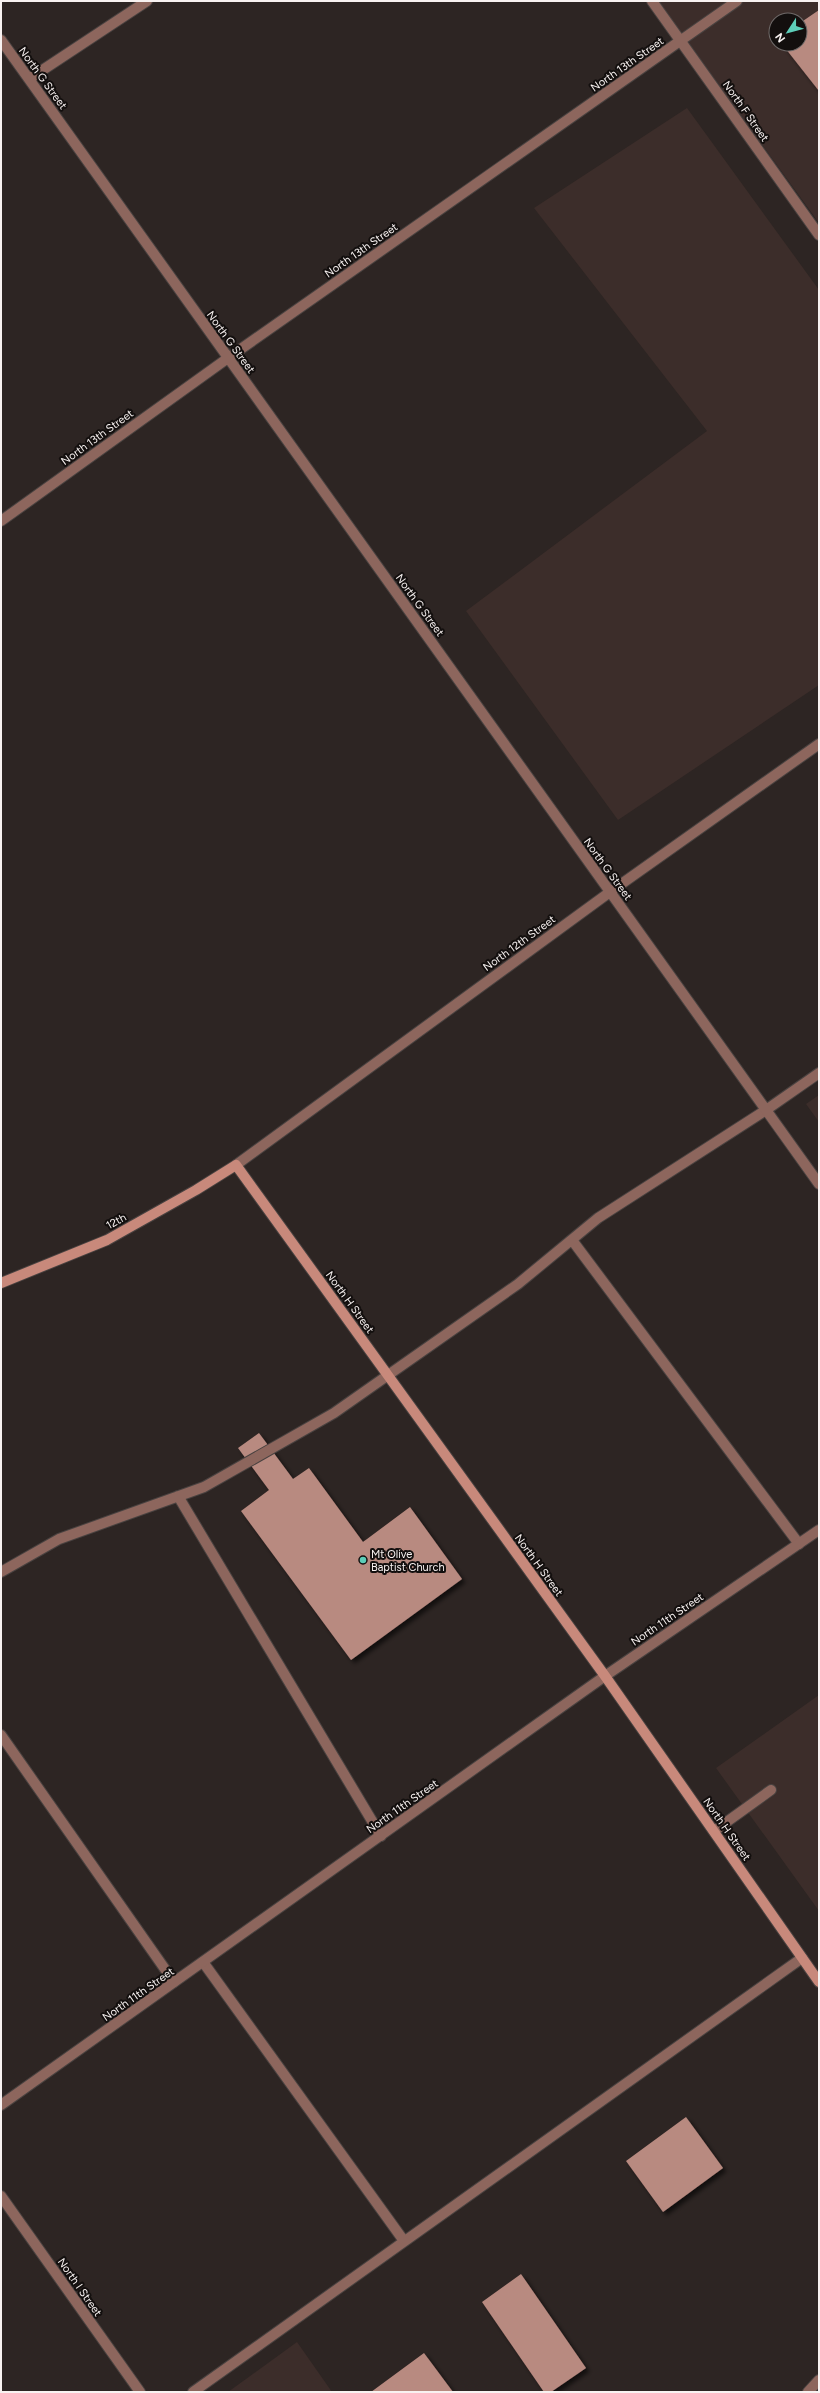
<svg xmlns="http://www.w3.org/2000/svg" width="820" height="2393" font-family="Figtree,sans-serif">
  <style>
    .built { fill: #3c2d2a; fill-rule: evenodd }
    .building { fill: #b88a80; filter: url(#shadow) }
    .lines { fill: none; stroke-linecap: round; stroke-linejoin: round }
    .lane-casing { stroke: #494240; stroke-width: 12 }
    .street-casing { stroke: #494240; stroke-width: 12 }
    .secondary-casing { stroke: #494240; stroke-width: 12 }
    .lane { stroke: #8d665d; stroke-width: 10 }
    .street { stroke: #8d665d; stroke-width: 10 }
    .secondary { stroke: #c8897b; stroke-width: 10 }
    .poi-dot { fill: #5dceb9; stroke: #130f0e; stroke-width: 1.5 }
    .labels { text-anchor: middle; stroke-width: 4; stroke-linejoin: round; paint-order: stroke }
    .street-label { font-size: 11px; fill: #f8f2f1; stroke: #130f0e }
    .poi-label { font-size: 11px; fill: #f8f2f1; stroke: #130f0e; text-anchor: start }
  </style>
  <defs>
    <filter id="shadow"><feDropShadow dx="3.5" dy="3.5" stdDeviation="2" flood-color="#0009"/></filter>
  </defs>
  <rect width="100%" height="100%" fill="#2d2523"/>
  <path class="built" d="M658,1H819V223ZM776,20H800V44H776Z
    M687,108L819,290V685L618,820L466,611L707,431L534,208Z
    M819,1095V1122L806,1104Z
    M819,1695V1911L716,1768Z
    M297,2342L332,2392H228Z"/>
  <path class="building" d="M819,10V91L782,44H800V23Z
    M259,1433L293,1479L309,1468L363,1542L410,1507L462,1579L351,1660L241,1511L269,1490L238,1448Z
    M686,2117L723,2168L663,2212L626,2161Z
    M521,2274L586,2368L551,2392H544L482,2302Z
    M424,2353L453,2392H371Z"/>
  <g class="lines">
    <g class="lane-casing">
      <path id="lane" d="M572,1240L799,1544
        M178,1496L381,1836
        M1,1572L59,1539L204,1487L334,1413L518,1284L598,1218L766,1110L819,1073
        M1,1735L174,1982
        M714,1831L771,1790
        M203,1962L404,2241
        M193,2392L802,1958"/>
    </g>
    <g class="street-casing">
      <path id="street" d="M652,1L819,235
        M1,40L819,1184
        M29,79L147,1
        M1,521L228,358L737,1
        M236,1165L610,892L819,744
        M1,2105L605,1676L819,1530
        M1,2196L140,2392
        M808,2392L819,2380"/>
    </g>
    <g class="secondary-casing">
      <path id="secondary" d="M1,1283L107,1240L196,1190L236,1165L605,1676L819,1982"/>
    </g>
    <use href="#lane" class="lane"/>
    <use href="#street" class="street"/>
    <use href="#secondary" class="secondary"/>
  </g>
  <circle class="poi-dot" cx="363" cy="1560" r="4"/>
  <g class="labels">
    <g class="street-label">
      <text transform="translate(627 64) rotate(-35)" y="4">North 13th Street</text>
      <text transform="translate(43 78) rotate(54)" y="4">North G Street</text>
      <text transform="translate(746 111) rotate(55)" y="4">North F Street</text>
      <text transform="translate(361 250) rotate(-35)" y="4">North 13th Street</text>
      <text transform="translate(231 342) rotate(54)" y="4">North G Street</text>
      <text transform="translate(97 437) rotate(-36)" y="4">North 13th Street</text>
      <text transform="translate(420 605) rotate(54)" y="4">North G Street</text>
      <text transform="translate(608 869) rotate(54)" y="4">North G Street</text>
      <text transform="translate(519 943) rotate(-36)" y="4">North 12th Street</text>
      <text transform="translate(116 1221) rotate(-29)" y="4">12th</text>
      <text transform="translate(350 1302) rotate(54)" y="4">North H Street</text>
      <text transform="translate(539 1565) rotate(54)" y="4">North H Street</text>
      <text transform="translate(667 1619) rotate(-34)" y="4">North 11th Street</text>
      <text transform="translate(402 1806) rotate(-35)" y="4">North 11th Street</text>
      <text transform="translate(727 1829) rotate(55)" y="4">North H Street</text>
      <text transform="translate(138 1994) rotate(-35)" y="4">North 11th Street</text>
      <text transform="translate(80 2287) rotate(55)" y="4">North I Street</text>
    </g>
    <g class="poi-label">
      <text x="371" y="1558">Mt Olive<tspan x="371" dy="13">Baptist Church</tspan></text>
    </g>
  </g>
  <rect width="820" height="2393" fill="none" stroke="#f8f2f1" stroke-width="4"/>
  <g transform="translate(788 32) rotate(234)"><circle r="19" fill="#130f0e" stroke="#6f6a69"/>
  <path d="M0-3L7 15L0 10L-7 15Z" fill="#5dceb9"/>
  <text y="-6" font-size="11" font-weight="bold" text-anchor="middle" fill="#f8f2f1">N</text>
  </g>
</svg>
